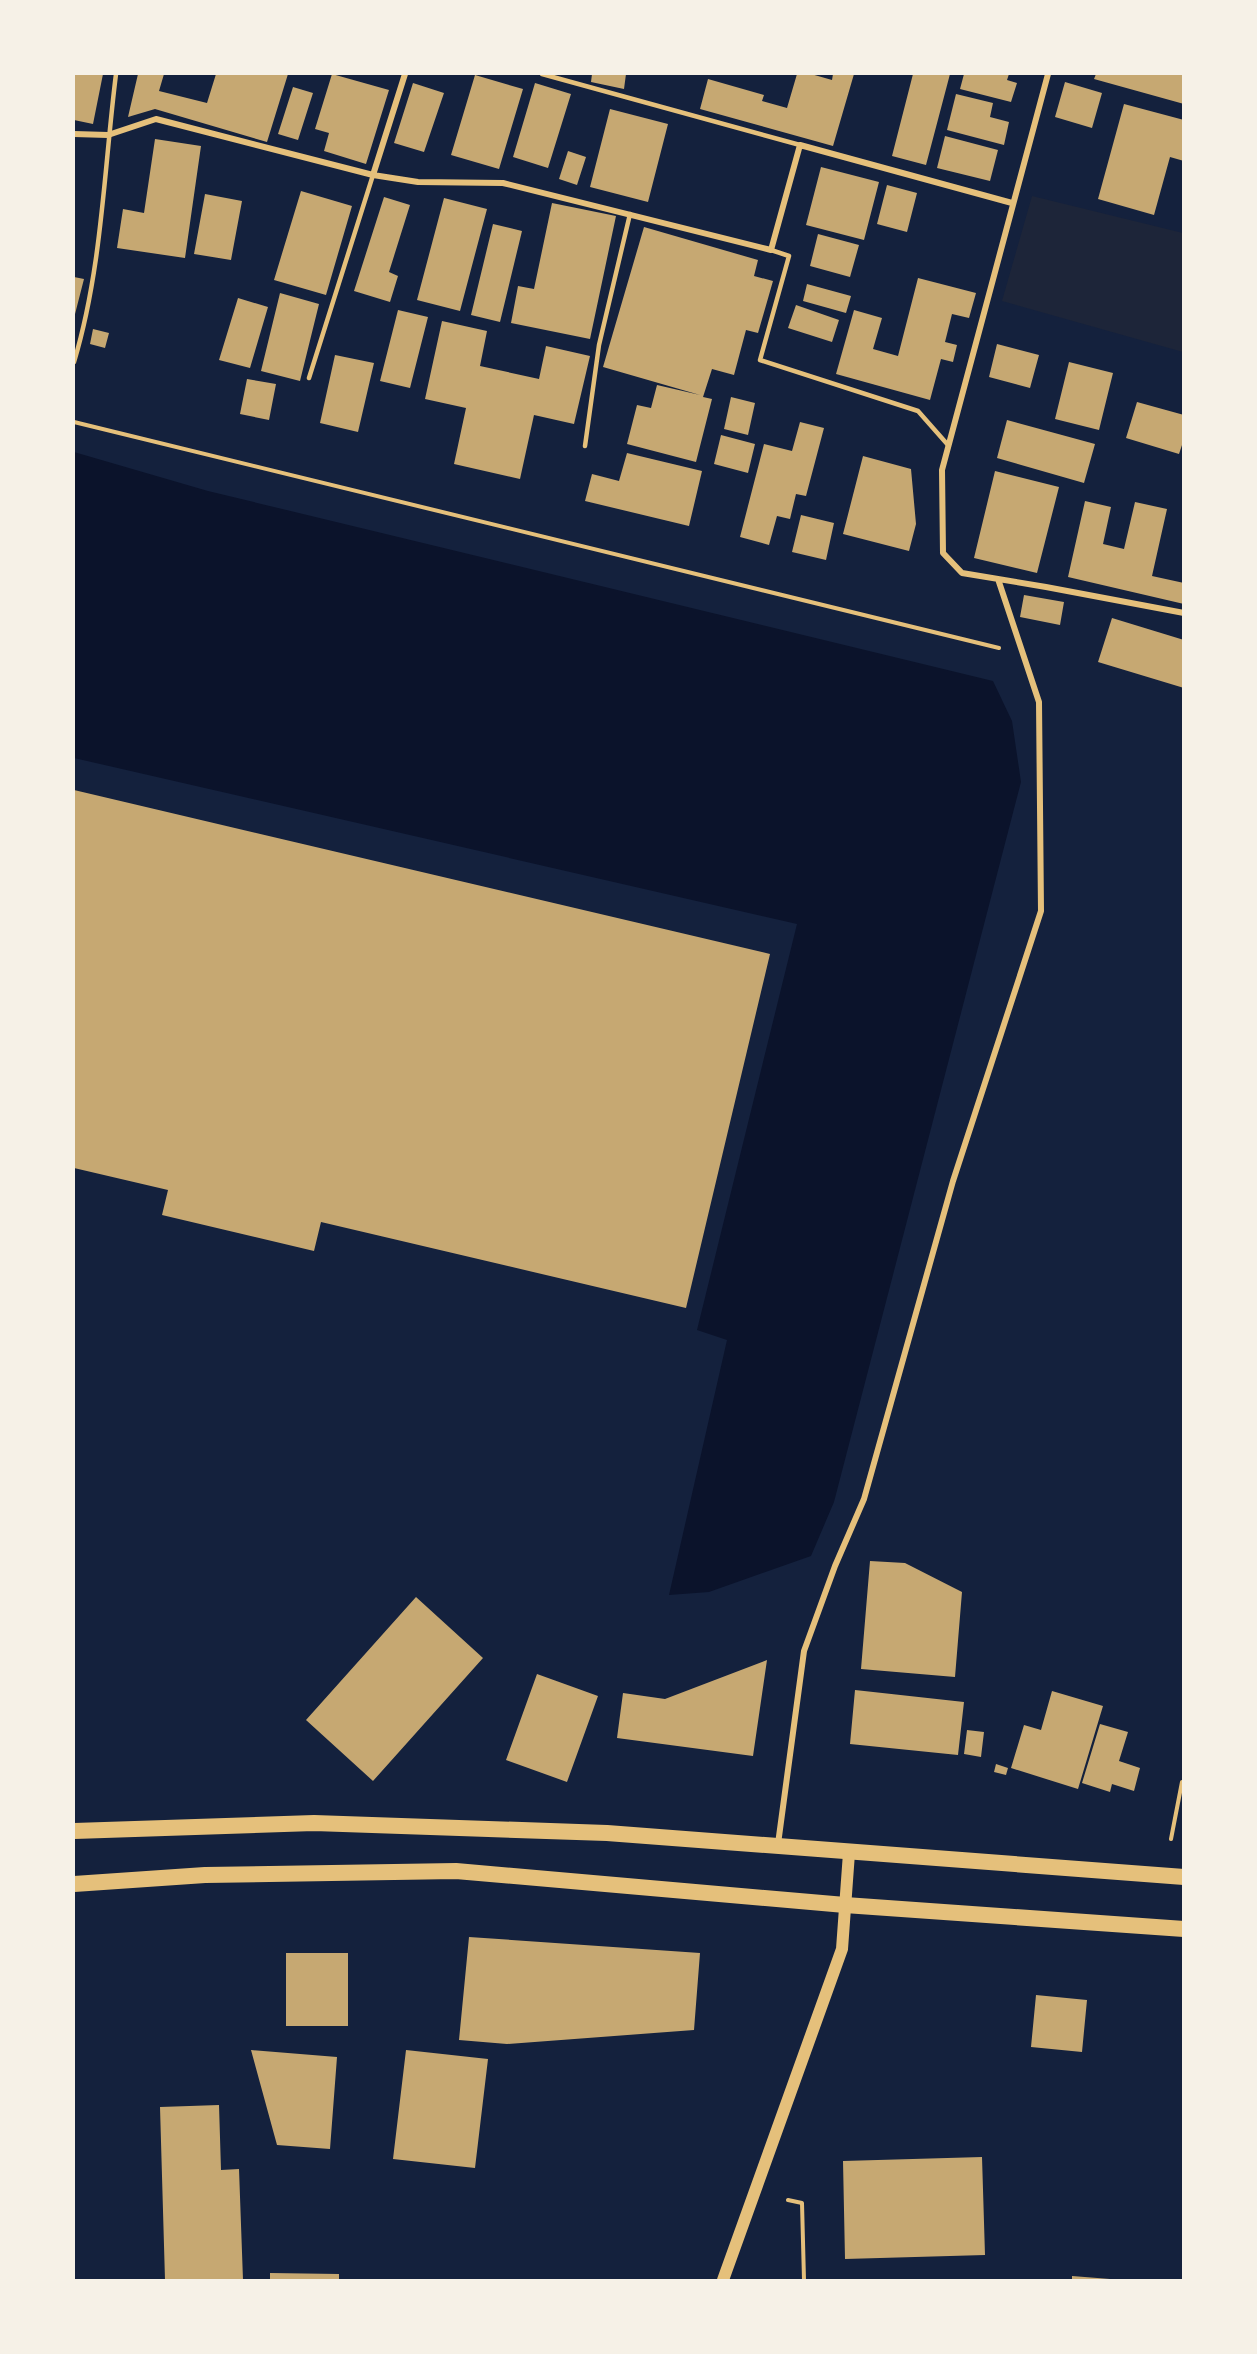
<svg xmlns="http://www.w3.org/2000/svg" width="1257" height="2354" font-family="Signika,sans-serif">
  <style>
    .green { fill: #1d2539 }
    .water { fill: #0b132b }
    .building { fill: #c6a872 }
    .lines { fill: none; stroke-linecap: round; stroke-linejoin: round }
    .path { stroke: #e5c07b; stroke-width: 4 }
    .service { stroke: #e5c07b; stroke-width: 4.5 }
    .minor { stroke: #e5c07b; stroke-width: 6 }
    .secondary { stroke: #e5c07b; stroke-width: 12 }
    .trunk { stroke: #e5c07b; stroke-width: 16 }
  </style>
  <rect width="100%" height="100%" fill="#14213d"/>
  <path class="green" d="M1032,196L1183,233V352L1002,301Z"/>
  <path class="water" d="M74,452L208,491L993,681L1012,721L1021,782L834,1502L811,1556L709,1592L669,1595L727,1340L697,1330L797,924L74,758Z"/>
  <path class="building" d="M75,74H103L93,124L74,120Z
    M138,74H164L159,91L207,103L216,74H288L267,142L155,109L128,117Z
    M332,74L389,90L366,164L324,151L329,133L315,129Z
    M592,74H626L624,89L591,82Z
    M797,74H811L832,80L833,74H854L833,146L700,109L708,79L764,95L762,101L787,108Z
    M913,74H950L926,165L892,156Z
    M964,74H1009L1007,80L1017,83L1011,102L960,89Z
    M1096,74H1184V104L1094,79Z
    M475,75L523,89L499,169L451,155Z
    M1065,82L1102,93L1092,128L1055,117Z
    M413,83L444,93L424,152L394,143Z
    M535,83L571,94L548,168L513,157Z
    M293,87L313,93L298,140L278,134Z
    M956,94L993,103L990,117L1009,122L1004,145L947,130Z
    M1124,104L1184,120V161L1170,157L1154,215L1098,199Z
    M610,109L668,124L648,202L590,187Z
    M945,136L998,150L990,181L937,168Z
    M155,139L201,146L185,258L117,248L123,209L144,213Z
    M568,151L586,157L577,185L559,179Z
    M821,167L879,182L864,240L806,225Z
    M887,185L917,193L907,232L877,224Z
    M301,191L352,206L326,295L274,280Z
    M205,194L242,201L231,260L194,254Z
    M384,197L410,205L389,272L398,276L390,302L354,291Z
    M444,198L487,209L460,311L417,300Z
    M552,203L616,216L590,339L511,323L518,286L534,289Z
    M493,224L522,231L500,322L471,315Z
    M644,227L758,260L754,276L773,281L758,333L746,330L734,375L712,369L703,397L712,399L696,462L627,444L637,405L651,408L657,385L700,395L603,367Z
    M818,234L859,245L850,277L810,266Z
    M74,277L84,279L74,318Z
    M918,278L976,293L969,318L952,314L945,342L957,345L953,362L941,359L930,400L836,374L854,310L882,318L873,349L898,356Z
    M807,284L851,296L846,313L803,301Z
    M280,293L319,304L300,381L261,371Z
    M238,298L268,307L250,368L219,360Z
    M796,305L839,320L832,342L788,328Z
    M398,310L428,317L410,388L380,381Z
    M442,321L487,331L480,366L539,379L546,346L590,356L574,424L534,415L520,479L454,464L466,408L425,399Z
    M93,329L109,333L105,348L90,344Z
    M997,344L1039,355L1030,388L989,377Z
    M335,355L374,363L358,432L320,423Z
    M1069,362L1113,373L1099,430L1055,419Z
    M247,379L276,384L269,420L240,414Z
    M731,397L755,403L748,435L724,429Z
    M1137,402L1184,415V439L1179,454L1126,438Z
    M1007,420L1095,444L1084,483L997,458Z
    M800,422L824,428L806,496L796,494L790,519L777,516L769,545L740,537L764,444L792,451Z
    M721,435L755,444L748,473L714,464Z
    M627,453L702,471L689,526L585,501L592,474L619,481Z
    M863,456L911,469L916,524L909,551L843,534Z
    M995,471L1059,487L1037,573L974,558Z
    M1085,501L1111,507L1103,544L1124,549L1135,502L1167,509L1152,576L1184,583V604L1068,577Z
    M801,515L834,523L826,560L792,552Z
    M1024,595L1064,602L1060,625L1020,617Z
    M1112,618L1184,640V688L1098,662Z
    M74,790L770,954L686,1308L321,1222L314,1251L162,1215L168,1190L74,1168Z
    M870,1561L905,1563L962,1592L955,1677L861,1669Z
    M416,1597L483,1658L373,1781L306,1720Z
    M767,1660L753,1756L617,1738L623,1693L665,1699Z
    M537,1674L598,1696L567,1782L506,1760Z
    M855,1690L964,1702L958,1755L850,1744Z
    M1052,1691L1103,1706L1078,1789L1011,1768L1024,1725L1041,1730Z
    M1100,1724L1128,1732L1119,1761L1140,1768L1134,1791L1112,1784L1110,1792L1082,1783Z
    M967,1730L984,1732L981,1757L964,1754Z
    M996,1764L1008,1768L1006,1775L994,1772Z
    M469,1937L700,1953L694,2030L507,2044L459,2040Z
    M286,1953H348V2026H286Z
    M1036,1995L1087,2000L1082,2052L1031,2047Z
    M251,2050L337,2057L330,2149L277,2145Z
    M406,2050L488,2059L475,2168L393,2159Z
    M219,2105L221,2170L239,2169L243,2280H165L160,2107Z
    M982,2157L985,2255L845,2259L843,2161Z
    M270,2273L339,2274V2280H270Z
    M1072,2276L1110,2279V2280H1072Z"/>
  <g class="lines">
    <path class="path" d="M74,422L999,648
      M1171,1839L1182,1782
      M788,2200L802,2203L804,2280"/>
    <path class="service" d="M542,74L800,145
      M771,250L789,256L760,360L918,411L948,445
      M74,362C102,269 104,169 116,74
      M309,378L373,175
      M585,446L599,345L630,214"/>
    <path class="minor" d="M1048,74L942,470L943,553L962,573L1046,587L1184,613
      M74,134L108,135L156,119L373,175L418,182L503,183L771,250L800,145L1012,203
      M373,175L405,74
      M778,1844L804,1651L835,1566L864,1499L953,1181L1041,911L1039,702L998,579"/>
    <path class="secondary" d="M723,2280L842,1949L849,1853"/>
    <path class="trunk" d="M74,1831L314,1823L607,1833L1184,1877
      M74,1884L205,1875L456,1871L845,1905L1184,1929"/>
  </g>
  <rect width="1257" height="2354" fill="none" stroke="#f6f1e7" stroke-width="150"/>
</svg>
